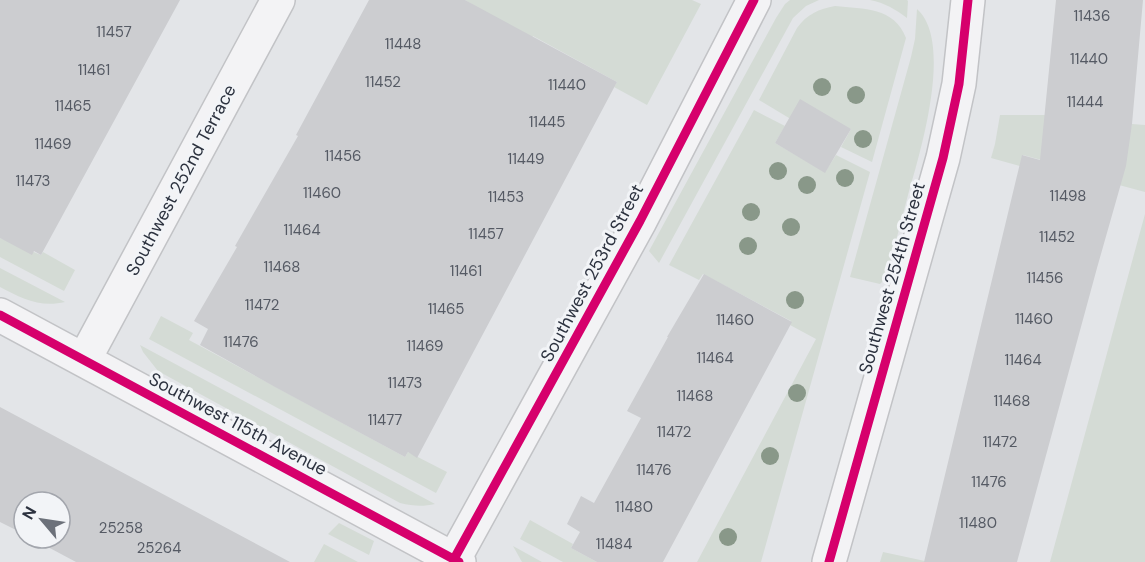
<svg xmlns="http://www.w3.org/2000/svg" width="1145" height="562" font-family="'DM Sans',sans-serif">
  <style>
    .green { fill: #d4dbd5 }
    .building { fill: #cccdd0 }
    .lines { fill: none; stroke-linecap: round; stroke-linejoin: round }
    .street-casing { stroke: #c2c3c6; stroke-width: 36 }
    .street { stroke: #f3f3f5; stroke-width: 33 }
    .cycleway-casing { stroke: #f2f4f7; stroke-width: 13 }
    .cycleway { stroke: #d6006c; stroke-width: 9 }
    .tree { fill: #899889 }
    .labels { text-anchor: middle; stroke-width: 6; stroke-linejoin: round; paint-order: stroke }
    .number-label { font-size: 15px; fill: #555a64 }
    .street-label { font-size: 18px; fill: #2c323f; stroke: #f2f4f7 }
  </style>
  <rect width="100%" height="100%" fill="#e3e5e8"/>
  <path class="green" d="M465,0H692L701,4L647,105L614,87L617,82L533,36L530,40Z
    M790,0H819L806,6L793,18L659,263L649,251L776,18L785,4Z
    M870,0H907L908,1L907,18C895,9 885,3 870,0Z
    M835,6C864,9 894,7 906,38L872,162L841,147L851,129L789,118L759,100L797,28C807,14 819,9 835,6Z
    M917,9C954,42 920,153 908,195C901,222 894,249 886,275L884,280L880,284L850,277L911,57L915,39Z
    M754,110L785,126L775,143L825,172L836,155L870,172L761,562H697L816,339L790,325L791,321L703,274L699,280L669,265Z
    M1000,115H1045L1131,128L1132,124L1145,125V192L1119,185L1120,181L1023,155L1020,166L991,158L995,144Z
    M1145,214V562H1050Z
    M0,238L41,255L43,252L75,270L64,291L0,257Z
    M0,268L65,302C40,308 21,298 0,287Z
    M161,316L193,333L189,340L405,457L408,452L447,472L436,493L149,339Z
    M140,345L435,504C422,507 413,506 400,503L158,371L143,352Z
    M530,520L573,544L571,548L597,562H563L520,539Z
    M339,523L374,541L369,555L328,534Z
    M324,544L358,562H314Z
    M513,546L542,562H522Z
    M883,552L925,561L924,562H880Z"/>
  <path class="building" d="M0,0H180L41,255L34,251L32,255L0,238Z
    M369,0H465L617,82L417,458L408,452L405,457L275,387L200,345L208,329L194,321L237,247L235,246L298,136L296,135Z
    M1056,0H1143L1132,124L1126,166L1097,268L1017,562H924L1022,155L1040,160Z
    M800,99L851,129L825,173L775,143Z
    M704,274L792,322L663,562H597L571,548L580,532L567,524L581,496L594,503L641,418L627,411L668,337H667Z
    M0,407L290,562H76L31,538H60V502H24V534L0,522Z"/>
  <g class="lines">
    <g class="street-casing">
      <path id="street" d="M0,315L459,562
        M84,360L278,0
        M454,559L640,221L754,0
        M829,562L943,158L959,84L968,0"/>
    </g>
    <use href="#street" class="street"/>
    <g class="cycleway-casing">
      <path id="cycleway" d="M0,315L459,562
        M454,559L640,221L754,0
        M829,562L943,158L959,84L968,0"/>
    </g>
    <use href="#cycleway" class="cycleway"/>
  </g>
  <g class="tree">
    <circle cx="822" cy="87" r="9"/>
    <circle cx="856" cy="95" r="9"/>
    <circle cx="863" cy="139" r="9"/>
    <circle cx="778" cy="171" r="9"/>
    <circle cx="845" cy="178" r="9"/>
    <circle cx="807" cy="185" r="9"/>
    <circle cx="751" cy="212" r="9"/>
    <circle cx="791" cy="227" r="9"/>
    <circle cx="748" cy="246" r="9"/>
    <circle cx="795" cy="300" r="9"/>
    <circle cx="797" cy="393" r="9"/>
    <circle cx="770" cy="456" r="9"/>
    <circle cx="728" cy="537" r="9"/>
  </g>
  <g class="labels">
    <g class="number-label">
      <text x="1092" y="21">11436</text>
      <text x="114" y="37">11457</text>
      <text x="403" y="49">11448</text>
      <text x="1089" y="64">11440</text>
      <text x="94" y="75">11461</text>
      <text x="383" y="87">11452</text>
      <text x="567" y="90">11440</text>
      <text x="1085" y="107">11444</text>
      <text x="73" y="111">11465</text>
      <text x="547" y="127">11445</text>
      <text x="53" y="149">11469</text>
      <text x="343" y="161">11456</text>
      <text x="526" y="164">11449</text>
      <text x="33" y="186">11473</text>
      <text x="322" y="198">11460</text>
      <text x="1068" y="201">11498</text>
      <text x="506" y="202">11453</text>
      <text x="302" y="235">11464</text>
      <text x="486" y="239">11457</text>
      <text x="1057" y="242">11452</text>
      <text x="282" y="272">11468</text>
      <text x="466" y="276">11461</text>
      <text x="1045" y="283">11456</text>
      <text x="262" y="310">11472</text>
      <text x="446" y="314">11465</text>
      <text x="1034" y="324">11460</text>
      <text x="735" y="325">11460</text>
      <text x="241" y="347">11476</text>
      <text x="425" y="351">11469</text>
      <text x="715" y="363">11464</text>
      <text x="1023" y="365">11464</text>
      <text x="405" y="388">11473</text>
      <text x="695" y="401">11468</text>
      <text x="1012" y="406">11468</text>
      <text x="385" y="425">11477</text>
      <text x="674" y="437">11472</text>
      <text x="1000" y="447">11472</text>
      <text x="654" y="475">11476</text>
      <text x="989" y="487">11476</text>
      <text x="634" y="512">11480</text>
      <text x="978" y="528">11480</text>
      <text x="121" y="533">25258</text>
      <text x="614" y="549">11484</text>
      <text x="159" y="553">25264</text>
    </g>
    <g class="street-label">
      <text transform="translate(181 180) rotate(-62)" y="6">Southwest 252nd Terrace</text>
      <text transform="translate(592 273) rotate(-62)" y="6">Southwest 253rd Street</text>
      <text transform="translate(892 278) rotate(-74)" y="6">Southwest 254th Street</text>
      <text transform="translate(238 424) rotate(28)" y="6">Southwest 115th Avenue</text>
    </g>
  </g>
  <g transform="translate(42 520) rotate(299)"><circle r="28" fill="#f2f4f7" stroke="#a3a6ad" stroke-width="1.5"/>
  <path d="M0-4.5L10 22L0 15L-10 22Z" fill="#6c717a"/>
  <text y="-9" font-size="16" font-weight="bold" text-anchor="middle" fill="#2c323f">N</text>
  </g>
</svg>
